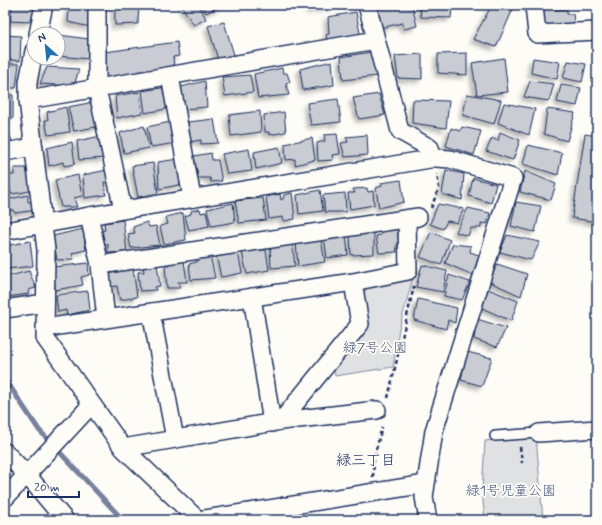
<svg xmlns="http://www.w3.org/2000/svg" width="602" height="525" font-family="Mynerve,'Klee One',sans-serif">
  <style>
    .green { fill: #e0e1e3; stroke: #7e88a0 }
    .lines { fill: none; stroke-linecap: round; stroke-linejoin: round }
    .stream { stroke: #76819c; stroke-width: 5 }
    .building { fill: #c9ccd3; stroke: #1b2f5e; filter: url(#shadow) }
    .service-casing { stroke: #1b2f5e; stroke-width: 12 }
    .minor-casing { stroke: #1b2f5e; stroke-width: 20 }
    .path { stroke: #1b2f5e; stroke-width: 2.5; stroke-dasharray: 4 3; stroke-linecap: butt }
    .service { stroke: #fdfcf7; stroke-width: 9 }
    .minor { stroke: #fdfcf7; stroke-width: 17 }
    .labels { text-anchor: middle; stroke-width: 3.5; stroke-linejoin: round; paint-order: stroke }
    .park-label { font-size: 14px; fill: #4c5c7f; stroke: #fdfcf7 }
    .neighbourhood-label { font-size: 15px; fill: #1b2f5e; stroke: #fdfcf7 }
  </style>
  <defs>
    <filter id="shadow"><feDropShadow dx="-3.5" dy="3.5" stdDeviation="2" flood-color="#0004"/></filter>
  </defs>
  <rect width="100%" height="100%" fill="#fdfcf7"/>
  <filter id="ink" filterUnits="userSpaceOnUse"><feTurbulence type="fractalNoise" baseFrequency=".025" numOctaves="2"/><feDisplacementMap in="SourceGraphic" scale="8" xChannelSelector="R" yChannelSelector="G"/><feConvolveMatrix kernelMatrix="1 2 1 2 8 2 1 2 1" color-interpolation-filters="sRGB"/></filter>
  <g filter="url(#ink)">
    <path class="green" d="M413,278L399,329L393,367L335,376L333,366L362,296L368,286Z
      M536,436L543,520H485L482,492L485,441Z"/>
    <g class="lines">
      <path class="stream" d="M5,379L39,430L123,520"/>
    </g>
    <path class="building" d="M12,5H41L38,17L31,18L29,22L10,21Z
      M115,5H139L138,24L115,25Z
      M181,5H199L206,19L194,25Z
      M202,5H224L206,13Z
      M310,5H337L310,10Z
      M377,5H412L417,26L404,29L402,23L380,28Z
      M420,5H452L451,18L421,17Z
      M492,5H505L513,9L496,47L473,39Z
      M543,5H556V10L567,9V14H573L575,30L543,31Z
      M69,8H91L90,27L68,22Z
      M356,12L361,39L328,44L326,35L329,34L328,17Z
      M224,22L235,58L219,63L208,26Z
      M5,35L21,36L20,61L5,59Z
      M59,35L89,39V59L58,56Z
      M177,42L179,56L173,57L174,66L106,78L105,52Z
      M371,52L377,76L343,80L341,57Z
      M467,53V75L438,73V54Z
      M422,54V79L398,78L395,56Z
      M504,58L508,92L477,95L472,63Z
      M533,58L560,62L557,79L531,73Z
      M332,61L334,85L303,90L300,69Z
      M568,61L586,64L582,82L563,78Z
      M5,64H19L16,88H5Z
      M47,67L79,69L74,86L40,84Z
      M282,68L283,73H287L290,82L286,84L289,95L258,98L254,74Z
      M250,75L253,92L225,96L222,77Z
      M205,81L207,107L183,109L181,87Z
      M530,81L554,84L549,101L524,97Z
      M561,85L581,88L577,106L557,102Z
      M167,87L171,108L145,113L142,91Z
      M139,92L142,113L117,118L115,96Z
      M379,94L385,115L359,119L353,98Z
      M467,94L501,100L494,124L463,115Z
      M5,95H13V118H5Z
      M338,99L341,122L311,125L307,103Z
      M413,100L449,101L446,128L412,123Z
      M94,102L101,126L74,131L68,107Z
      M504,103L535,109L529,135L498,123Z
      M66,107L70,132L48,135L45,120H48L47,112Z
      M547,109L575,113L567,141L544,134Z
      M260,111L261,132L231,136L229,115Z
      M284,112L286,132L269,135V132H265L264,115Z
      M214,119L218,143L201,144V140L189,142L188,122Z
      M175,121L176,143L151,147L147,127Z
      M5,122H6L13,145L5,146Z
      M144,126L149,148L124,153L120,133Z
      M462,127L481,131L474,155L446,146L451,128L460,131Z
      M500,132L520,140L513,160L486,151L492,138L498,141Z
      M337,134L340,154L332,155L333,160L318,161L317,143L325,141L324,135Z
      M585,134L597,136V222L572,218Z
      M367,135L368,155L345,157L341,143L348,142L346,137Z
      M101,136L105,158L79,160L77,141Z
      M312,138L315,160L295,165V159L286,160L285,144Z
      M72,142L75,164L64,166L63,162L49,166L47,148Z
      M528,145L562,153L558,175L523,164Z
      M279,147L282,163L256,169L254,152Z
      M249,149L252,171L227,174L222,154Z
      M211,153L212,160H218L222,181L211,182L210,178H198L194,156Z
      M179,159L183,184L159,189L158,162Z
      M153,163L158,193L138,197L132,166Z
      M14,168H26L31,191L11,194L8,175H14Z
      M107,170L110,182H104L106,195L85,198L83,175Z
      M446,170L464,174L462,200L442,194Z
      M525,171L556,184L551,200L520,192Z
      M78,175L82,196L74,198L77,207H61L55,180Z
      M473,178L496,184L491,203L469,196Z
      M401,180L404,202L379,208L376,188L382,186L381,183Z
      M367,188L368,192L373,191L374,205L350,209L348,193H355L353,189Z
      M320,190L323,211L299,214L297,195Z
      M292,193L295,219L284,221L283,217L269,219L266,197L280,194L281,200L283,199L284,195Z
      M345,193L346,212H325L323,195Z
      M28,195V202L36,201L37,210L15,213L13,210H8L6,200Z
      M263,198L266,220L239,223L235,201Z
      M516,202L541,206L535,232L511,226Z
      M233,203L235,222L211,226L207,209Z
      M438,204L464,209L457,223L447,221L443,229L430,224Z
      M468,208L490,213L487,224L481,223V228H471L468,236L456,232Z
      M200,209L201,213L206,212L209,226L189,230L185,216L191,214V211Z
      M183,213L186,240L164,244L160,226L168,224L166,217Z
      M123,220L127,252L108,253V244H102L100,232L105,230L104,223Z
      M147,222L149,227L156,226L160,245L131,248L128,234L135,233L133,227Z
      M397,226L399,244L396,246L397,252L379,253L376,236L381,235V229Z
      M83,229L86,250L72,253L74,259L57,260L53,236Z
      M374,230V254L351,255L350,234Z
      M431,232L450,240L441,265L420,257Z
      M346,234L348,255L327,258L324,237Z
      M507,235L540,242L531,260L500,252Z
      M321,240L325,262L298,266L296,242Z
      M30,241L33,266L6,269L5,246Z
      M292,242L295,266L271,268L270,246Z
      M453,244L471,246L470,252L479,255L473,275L445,263Z
      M256,247L258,250H266L269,270L247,274L242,252Z
      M238,252L242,273L221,277L216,255Z
      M210,255L215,278L191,280L189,264L197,262L198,256Z
      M184,261L187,282H178L180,288H167L165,266H169L168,263Z
      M88,263L89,275L81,277L83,285L55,290L54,267Z
      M157,264L160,286L155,287L156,290L140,291L138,272H144L143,267Z
      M497,264L527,274L521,296L490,282Z
      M422,265L447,271L443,292L416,287Z
      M133,268L137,297L120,300L117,286L110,287L108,274Z
      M29,271L36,288L28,290L29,294L6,297L5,277Z
      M449,275L470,282L462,300L444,296Z
      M488,289L518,301L511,321L482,308Z
      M88,291L90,310L67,315L66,310L58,312L56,295Z
      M418,299L457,308L455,323L448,320L446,329L414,320Z
      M477,319L506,328L497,347L474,339Z
      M467,352L492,358L482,386L461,380Z"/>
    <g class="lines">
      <g class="service-casing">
        <path id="service" d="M495,436L539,433"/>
      </g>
      <g class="minor-casing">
        <path id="minor" d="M97,5V88L123,210
          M367,5L400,131L430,148
          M534,5L537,34L597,31
          M38,34L44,5
          M34,51L28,82V100L46,250L45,338L123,448L198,520
          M170,76L192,198
          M28,100L376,40
          M5,152L34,147
          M89,216L100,265L418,217
          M5,231L123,210L430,159
          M100,265L106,319
          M252,297L272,423
          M5,309L45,303
          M151,312L175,439
          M45,328L353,282L408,271L407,219
          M281,421L377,410
          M539,433L597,429
          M123,448L281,421L360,324L353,282
          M5,452L27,475L65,520
          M5,498L92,404
          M284,506L286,520
          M199,520L426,484
          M428,520L424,497L434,431L513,178L450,159L436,158"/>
      </g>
      <path class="path" d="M431,208L439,188L437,174
        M388,398L414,286
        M520,447L522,463
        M373,477L374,457L382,427"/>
      <use href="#service" class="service"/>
      <use href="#minor" class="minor"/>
    </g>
  </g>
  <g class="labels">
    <g class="park-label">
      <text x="375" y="352">緑7号公園</text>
      <text x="511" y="495">緑1号児童公園</text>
    </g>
    <g class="neighbourhood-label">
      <text x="366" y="465">緑三丁目</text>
    </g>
  </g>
  <rect width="602" height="525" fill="none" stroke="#fdfcf7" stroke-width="20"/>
  <rect x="10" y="10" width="582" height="505" fill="none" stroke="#1b2f5e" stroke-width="1.5" filter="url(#ink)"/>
  <g transform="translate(46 46) rotate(333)"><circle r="19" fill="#fdfcf7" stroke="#a3aaba"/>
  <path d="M0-3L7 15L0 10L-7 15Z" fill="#1f6fb2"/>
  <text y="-6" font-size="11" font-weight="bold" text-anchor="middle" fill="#1b2f5e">N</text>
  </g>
  <path d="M28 491v6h51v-6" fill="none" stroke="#1b2f5e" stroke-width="2"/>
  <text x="34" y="491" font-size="12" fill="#1b2f5e" stroke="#fdfcf7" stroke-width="3" paint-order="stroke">20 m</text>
</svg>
